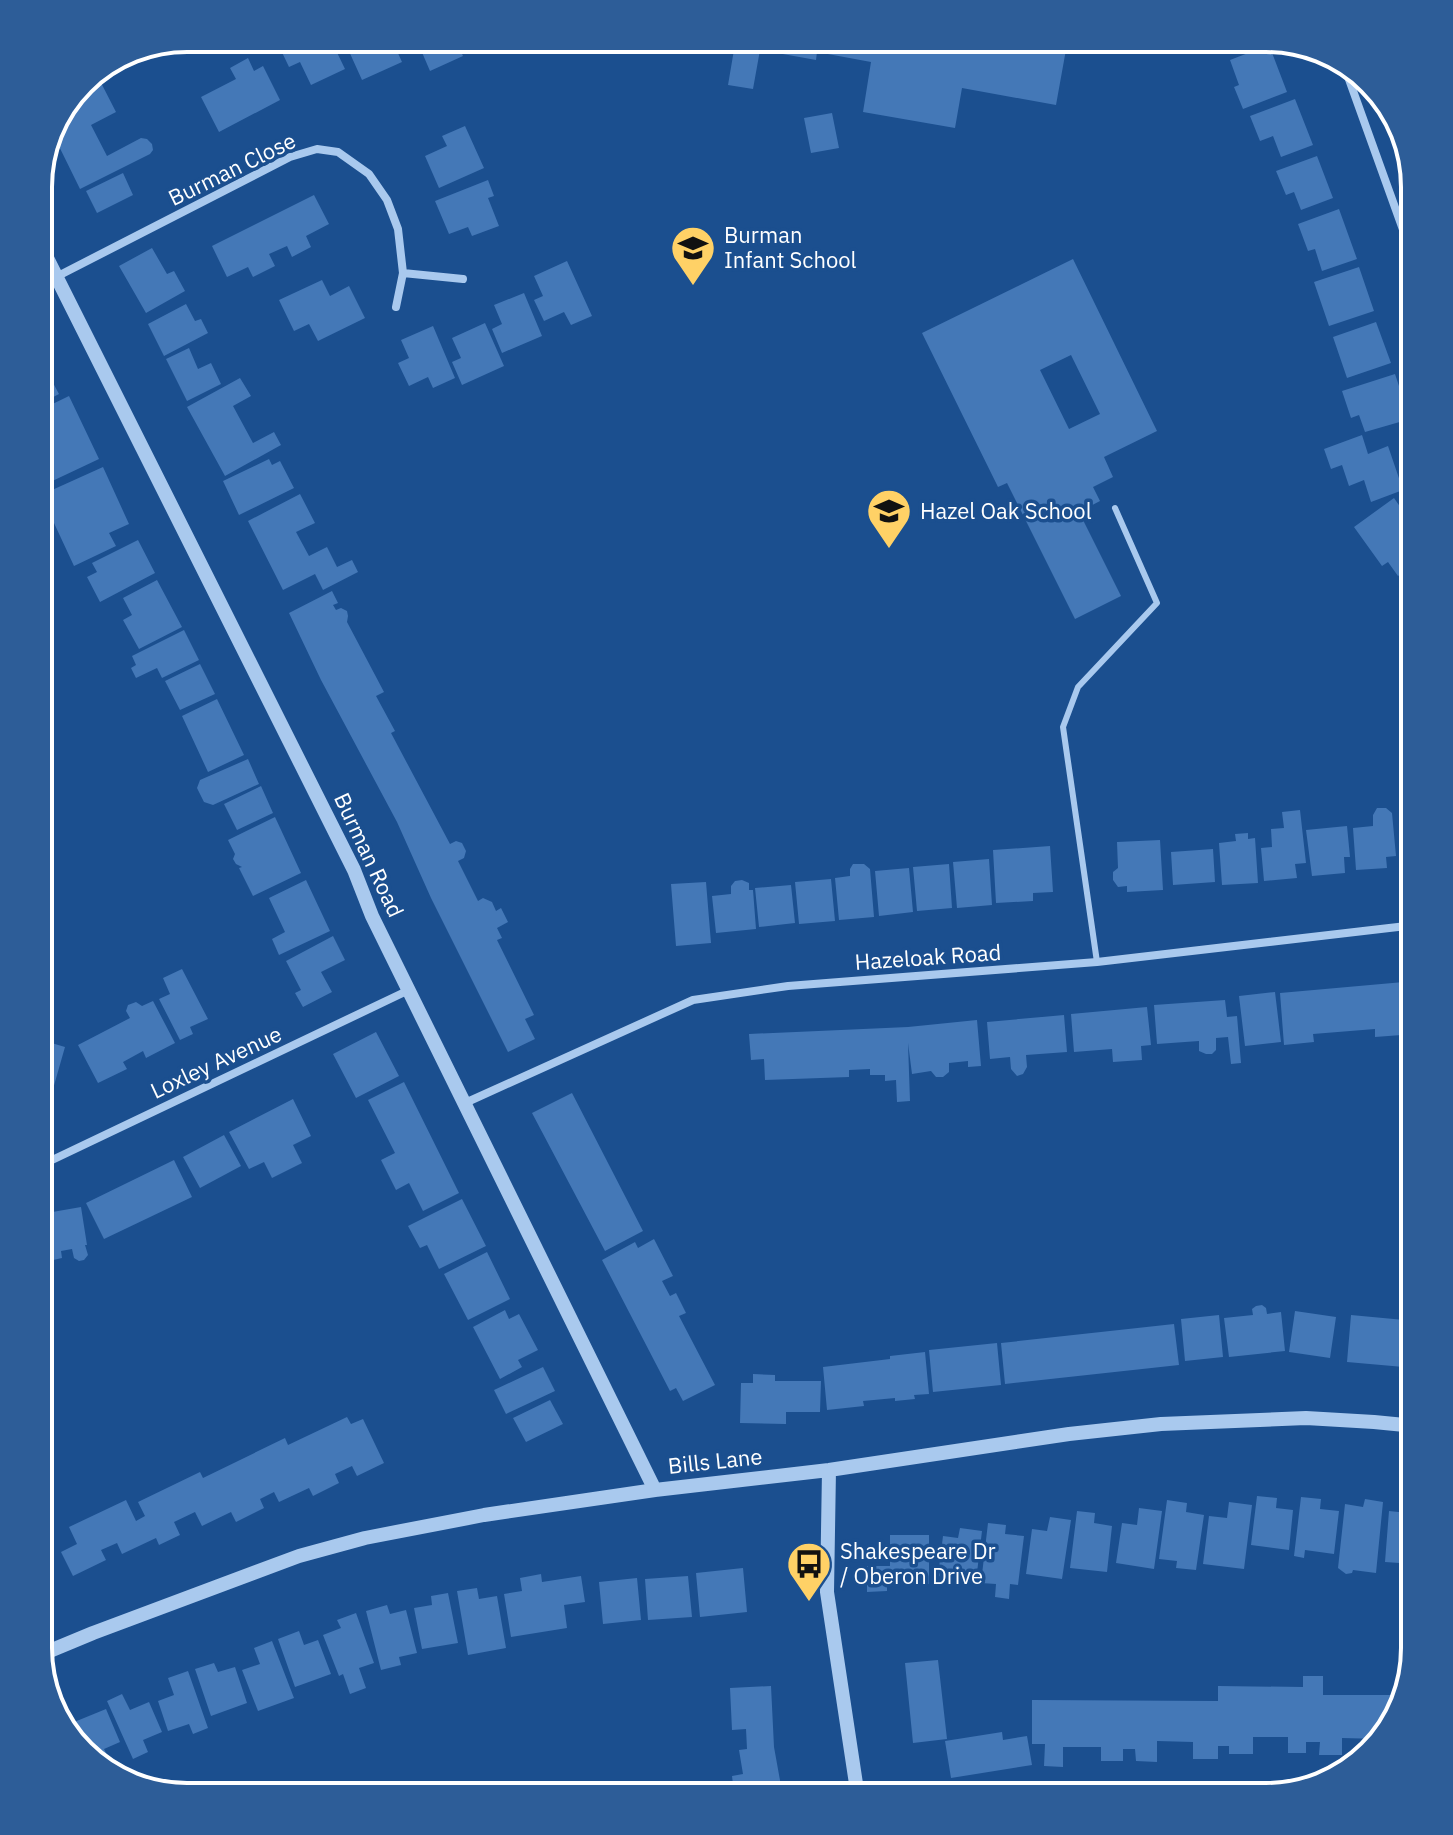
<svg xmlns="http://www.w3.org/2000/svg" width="1453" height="1835" font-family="'IBM Plex Sans',sans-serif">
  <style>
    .building { fill: #4478b7; fill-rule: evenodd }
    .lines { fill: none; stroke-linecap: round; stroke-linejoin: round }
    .service { stroke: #a9c9ee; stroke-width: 6 }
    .minor { stroke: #a9c9ee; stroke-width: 8 }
    .tertiary { stroke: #a9c9ee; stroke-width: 14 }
    .labels { text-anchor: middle; stroke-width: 7; stroke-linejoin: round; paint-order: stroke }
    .street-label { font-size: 22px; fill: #fff; stroke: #1b4f8f }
    .poi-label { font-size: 22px; fill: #fff; stroke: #1b4f8f; text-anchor: start }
    .rim { fill: none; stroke: #fff; stroke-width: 4 }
  </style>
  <rect width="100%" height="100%" fill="#1b4f8f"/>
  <path class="building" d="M296,38H330L345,69L311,85L300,62L289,67L279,46Z
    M343,38H391L402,62L362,80Z
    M404,38H455L463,56L430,71L421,50L412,54Z
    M736,38H1055L1054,42L1067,44L1056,105L962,88L955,128L863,112L871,62L817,52L816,60L760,50L753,89L728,85Z
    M1213,38H1253L1221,51L1215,47Z
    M1269,45L1287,92L1243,109L1234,87L1239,85L1230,60Z
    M248,58L254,71L263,66L280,100L219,132L201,97L236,79L230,68Z
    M97,75L116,112L91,125L107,156L141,138L147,139L152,144L153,150L150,154L80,189L51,130L54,121L82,83Z
    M1295,99L1313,145L1281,157L1273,136L1260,141L1250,116Z
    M832,113L839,148L811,153L804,118Z
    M465,126L484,168L439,188L425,156L447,146L442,136Z
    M1317,156L1333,198L1301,210L1294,192L1286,195L1276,171Z
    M123,173L133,195L97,213L86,191Z
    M488,180L494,196L488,198L499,226L472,236L468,227L449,234L435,201Z
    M314,195L329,224L306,236L311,247L292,257L287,246L269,254L275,266L253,277L248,267L227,277L212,246Z
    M1339,209L1357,259L1322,271L1315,249L1308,251L1298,224Z
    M152,248L167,274L174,271L185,291L146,313L119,266Z
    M1073,259L1157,431L1104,457L1113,477L1093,487L1100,501L1079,512L1121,596L1075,619L1007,483L998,487L922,333ZM1071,355L1100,414L1069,429L1040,370Z
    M567,261L592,316L571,325L564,312L544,321L534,300L543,296L534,276Z
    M1359,267L1374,311L1329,326L1314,282Z
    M322,280L330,296L349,286L365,318L318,341L309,324L294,331L279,300Z
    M524,293L542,336L502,353L492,329L502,324L494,305Z
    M186,304L195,321L201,319L208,333L164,356L148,324Z
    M1376,322L1391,363L1347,378L1333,337Z
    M485,323L504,366L462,385L452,362L461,358L452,338Z
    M433,326L455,378L433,388L428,377L409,386L398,363L409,358L401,340Z
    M189,348L198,369L211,363L221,384L187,401L166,359Z
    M38,355L59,394L38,405Z
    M1395,374L1410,419L1365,432L1359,415L1351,418L1342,391Z
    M240,378L251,396L233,406L253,443L274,432L281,445L225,476L187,407Z
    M69,396L99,459L46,484L38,468V433L44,430L38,418V411Z
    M1362,435L1368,454L1388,446L1403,490L1371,502L1364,480L1349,486L1342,465L1331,469L1324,449Z
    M269,459L272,465L280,461L294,488L239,515L223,481Z
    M103,467L129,524L109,533L116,546L74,566L41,495Z
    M300,494L315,523L296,532L309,556L327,547L337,567L352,560L358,572L323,590L315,574L283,590L248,521Z
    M1394,498L1415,528V564L1398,576L1388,562L1382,566L1354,527Z
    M138,540L155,573L100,602L87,577L97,572L92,563Z
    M157,580L182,627L139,649L123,620L132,615L123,598Z
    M332,591L338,603L333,605L336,610L341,608L347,611L348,616L347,622L384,692L376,696L395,731L391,733L450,844L456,841L462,843L466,851L464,858L458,861L478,901L483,898L492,902L496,911L501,908L508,922L497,928L502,938L497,940L534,1015L525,1019L535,1039L508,1052L431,898L397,822L321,680L289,613Z
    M184,630L199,660L162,678L157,668L136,678L131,668L136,665L132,656Z
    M200,664L215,694L180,710L165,681Z
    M217,699L244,755L208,772L182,716Z
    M248,759L259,784L213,805L204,802L197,788L200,780Z
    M261,786L273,813L237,830L224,804Z
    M1409,796H1415V844H1411Z
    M1377,808H1386L1392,813L1396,856L1386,857L1387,868L1356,870L1353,828L1373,826V815Z
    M1300,810L1306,863L1295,864L1297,878L1264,881L1261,848L1272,847L1271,829L1284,828L1282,812Z
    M275,817L301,873L253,896L239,868L242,867L236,864L233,859L235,854L228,840Z
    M1347,826L1350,857H1344L1345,873L1312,876L1306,830Z
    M1248,833V839L1255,838L1258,883L1222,885L1219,843L1236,841L1235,834Z
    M1160,840L1163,890L1127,892V886L1118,887L1113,880V872L1118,868L1117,842Z
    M1050,846L1053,892L1033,893V901L996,903L993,850Z
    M1213,849L1215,882L1173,885L1171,852Z
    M989,859L992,905L957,908L953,862Z
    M853,864H864L870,869L874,917L839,920L835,878L850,876V869Z
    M949,864L952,908L917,911L913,867Z
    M909,868L913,912L879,916L875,871Z
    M831,879L835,921L799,924L795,882Z
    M306,880L330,931L279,955L272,939L285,932L269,898Z
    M742,880L749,883V890H753L756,929L716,933L712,896L731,894V886L735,881Z
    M706,882L711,943L676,946L671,884Z
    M791,885L795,923L759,927L755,888Z
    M333,936L345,960L321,972L332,992L303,1007L295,993L301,990L286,961Z
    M182,969L208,1019L190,1027L193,1034L180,1040L159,999L170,994L163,978Z
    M1415,981V1034L1375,1037V1029L1313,1034L1314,1042L1284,1045L1280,993Z
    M1275,992L1281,1042L1245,1046L1239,996Z
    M1225,1000L1227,1017L1237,1016L1241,1063L1231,1064L1228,1037L1216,1038V1050L1212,1054H1206L1199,1051V1041L1157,1044L1154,1005Z
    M153,1001L175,1043L146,1058L143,1051L123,1062L127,1069L98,1083L78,1045L130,1018L126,1011L128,1005L136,1002L142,1006Z
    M1147,1007L1151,1045L1141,1046L1142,1060L1113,1062L1112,1049L1074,1052L1071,1014Z
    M1064,1015L1067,1052L1026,1055L1027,1067L1023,1074L1017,1076L1011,1069L1010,1057L990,1059L987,1022Z
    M977,1020L981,1066L968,1067V1061L949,1063V1072L943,1077H936L931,1071L912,1074L908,1043L910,1101L897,1102L896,1080L885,1081V1075H870V1069L849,1070V1077L765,1080L764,1059L751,1060L749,1034L908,1027Z
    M376,1032L399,1076L356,1098L333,1054Z
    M38,1039L65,1047L53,1089L38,1085Z
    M404,1082L459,1193L423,1211L409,1183L396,1190L381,1160L395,1153L368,1100Z
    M572,1093L643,1231L605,1251L532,1113Z
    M293,1099L311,1136L293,1145L302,1163L272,1178L264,1162L249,1169L229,1132Z
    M224,1135L241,1166L200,1188L183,1157Z
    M174,1160L192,1197L104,1239L86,1203Z
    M462,1199L486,1246L439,1269L427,1245L420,1248L408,1226Z
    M81,1207L87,1245H85L88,1255L84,1260L79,1261L74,1258L72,1249L61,1251L62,1258L49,1261L46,1251L38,1252V1221H43L41,1214Z
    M654,1239L673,1276L662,1281L670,1296L676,1293L686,1313L679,1316L715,1385L683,1401L676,1388L670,1391L602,1260L635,1242L638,1248Z
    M487,1252L510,1299L468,1320L444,1274Z
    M1262,1305L1266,1308L1267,1314L1281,1312L1285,1351L1229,1357L1224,1318L1253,1315L1252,1309L1256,1306Z
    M505,1310L509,1319L519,1314L538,1350L518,1360L522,1367L500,1379L473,1327Z
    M1295,1311L1336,1317L1330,1358L1289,1352Z
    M1219,1315L1223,1357L1185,1361L1181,1319Z
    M1351,1315L1415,1321V1368L1347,1362Z
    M1174,1324L1179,1365L1005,1384L1001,1343Z
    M997,1343L1001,1385L933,1392L929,1350Z
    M925,1352L929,1394L914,1395L915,1399L895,1401V1398L863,1401L864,1406L827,1410L823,1367L890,1359V1356Z
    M543,1367L555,1391L506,1414L494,1390Z
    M753,1374L775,1375V1381H821L820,1412H786V1424L740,1423L741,1383H753Z
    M550,1400L563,1424L526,1442L513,1418Z
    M347,1417L351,1424L363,1419L384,1463L357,1476L352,1466L335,1474L339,1483L313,1496L309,1488L279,1502L274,1492L260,1499L264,1508L236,1522L231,1512L202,1526L195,1512L174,1522L180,1535L159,1545L156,1538L122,1554L117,1543L101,1550L106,1560L73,1576L61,1552L77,1544L69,1527L126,1500L136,1521L145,1516L138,1502L200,1472L203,1478L285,1438L288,1445Z
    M1257,1496L1277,1498L1276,1508L1293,1510L1289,1550L1251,1545Z
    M1301,1497L1321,1499L1320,1509L1339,1511L1334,1554L1305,1550L1304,1558L1294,1556Z
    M1365,1499L1383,1502L1376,1573L1353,1570L1352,1573L1346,1574L1338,1568L1345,1504L1363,1507Z
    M1167,1500L1187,1503L1186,1512L1204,1515L1196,1570L1176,1568L1177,1561L1159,1559Z
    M1229,1502L1252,1505L1244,1569L1203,1564L1209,1516L1227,1518Z
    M1408,1505L1415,1506L1414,1564L1385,1562L1389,1511L1408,1513Z
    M1139,1508L1162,1511L1154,1569L1116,1563L1122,1523L1137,1525Z
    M1077,1511L1095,1513L1094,1523L1112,1526L1107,1572L1070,1568Z
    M1050,1517L1071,1520L1062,1579L1026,1574L1032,1529L1047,1531Z
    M988,1523L1006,1525L1005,1534L1024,1536L1018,1585L1010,1584L1009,1599L995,1597L996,1584L981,1583Z
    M960,1528L982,1531L976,1581L938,1576L943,1536L958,1538Z
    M890,1535H929V1584H887V1591L867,1592V1566H890Z
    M38,1558L48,1575L38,1581Z
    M743,1568L747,1612L700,1617L696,1573Z
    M541,1574L542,1582L581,1576L585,1602L564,1605L567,1628L511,1637L504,1594L522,1591L520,1578Z
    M688,1576L692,1617L648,1620L645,1579Z
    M637,1578L641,1620L603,1624L599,1582Z
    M477,1588L479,1599L497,1596L506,1648L468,1655L457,1591Z
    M448,1593L458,1643L422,1649L414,1608L432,1605L431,1596Z
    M387,1605L390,1614L406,1610L417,1653L399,1657L401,1665L381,1670L366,1611Z
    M356,1613L374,1663L359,1668L366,1688L350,1694L343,1674L339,1676L323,1635L341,1628L337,1620Z
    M299,1631L304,1645L318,1640L331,1674L295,1687L278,1639Z
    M272,1641L294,1698L258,1711L242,1670L260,1664L254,1648Z
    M938,1660L947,1739L913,1743L905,1663Z
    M214,1663L218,1672L235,1667L247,1703L211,1716L195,1669Z
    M188,1671L208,1728L193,1734L189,1724L168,1731L158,1701L174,1695L168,1678Z
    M1303,1676H1323V1695H1402L1395,1722L1380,1739L1342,1738V1755H1319L1320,1742H1306V1753H1288V1737H1253V1754H1229V1746H1218V1759H1193V1742L1157,1741V1762L1136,1761L1135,1749H1123V1761H1101V1747H1063V1767L1044,1766L1045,1744H1032V1700L1218,1701V1686L1303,1687Z
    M771,1686L774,1747L783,1797H748L747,1791L734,1793L732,1776L743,1774L739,1750L747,1749L746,1729L732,1730L730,1688Z
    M122,1694L130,1710L149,1702L162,1732L143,1740L148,1752L133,1759L107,1701Z
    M106,1709L120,1742L104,1749L110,1761L100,1765L63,1731L62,1727Z
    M1002,1732L1003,1740L1027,1736L1032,1765L951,1778L945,1741Z"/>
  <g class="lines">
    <path class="service" d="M1097,962L1063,727L1078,687L1157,603L1115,508"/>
    <path class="minor" d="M1342,60L1415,263
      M403,273L463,279
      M56,277L290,157L317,149L338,152L369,174L387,200L398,229L403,273L396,307
      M465,1103L693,1000L788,986L1097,962L1415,925
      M38,1164L50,1161L409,990"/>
    <path class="tertiary" d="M38,240L354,870L372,916L655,1490
      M829,1470L827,1592L858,1797
      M40,1655L93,1633L299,1556L365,1538L484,1515L655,1490L829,1470L1069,1434L1161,1424L1306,1418L1374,1422L1415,1426"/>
  </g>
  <defs>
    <g id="school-pin" transform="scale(2.3)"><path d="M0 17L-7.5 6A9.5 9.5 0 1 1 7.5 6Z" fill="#ffd166" stroke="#1b4f8f"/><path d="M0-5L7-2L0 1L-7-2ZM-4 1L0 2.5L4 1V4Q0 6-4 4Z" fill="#111"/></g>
    <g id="bus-pin" transform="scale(2.3)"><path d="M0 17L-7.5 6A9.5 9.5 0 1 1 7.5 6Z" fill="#ffd166" stroke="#1b4f8f"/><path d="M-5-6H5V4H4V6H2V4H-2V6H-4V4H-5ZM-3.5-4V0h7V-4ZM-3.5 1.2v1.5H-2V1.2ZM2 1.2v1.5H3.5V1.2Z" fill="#111"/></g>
  </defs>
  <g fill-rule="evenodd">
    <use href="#school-pin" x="693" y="248"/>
    <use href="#school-pin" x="889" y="511"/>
    <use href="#bus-pin" x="809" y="1564"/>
  </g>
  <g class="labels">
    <g class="street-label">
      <text transform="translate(232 169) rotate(-26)" y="8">Burman Close</text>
      <text transform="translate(369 855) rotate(65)" y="8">Burman Road</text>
      <text transform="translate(928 957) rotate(-4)" y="8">Hazeloak Road</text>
      <text transform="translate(216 1062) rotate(-25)" y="8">Loxley Avenue</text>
      <text transform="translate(715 1461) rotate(-6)" y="8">Bills Lane</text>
    </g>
    <g class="poi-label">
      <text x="724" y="243">Burman<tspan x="724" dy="25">Infant School</tspan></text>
      <text x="920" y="519">Hazel Oak School</text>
      <text x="840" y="1559">Shakespeare Dr<tspan x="840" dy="25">/ Oberon Drive</tspan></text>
    </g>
  </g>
  <path d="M0 0H1453V1835H0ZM187 52H1266A135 135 0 0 1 1401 187V1648A135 135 0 0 1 1266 1783H187A135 135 0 0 1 52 1648V187A135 135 0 0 1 187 52Z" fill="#2d5d98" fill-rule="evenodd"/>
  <path class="rim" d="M187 52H1266A135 135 0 0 1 1401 187V1648A135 135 0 0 1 1266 1783H187A135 135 0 0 1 52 1648V187A135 135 0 0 1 187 52Z"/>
</svg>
